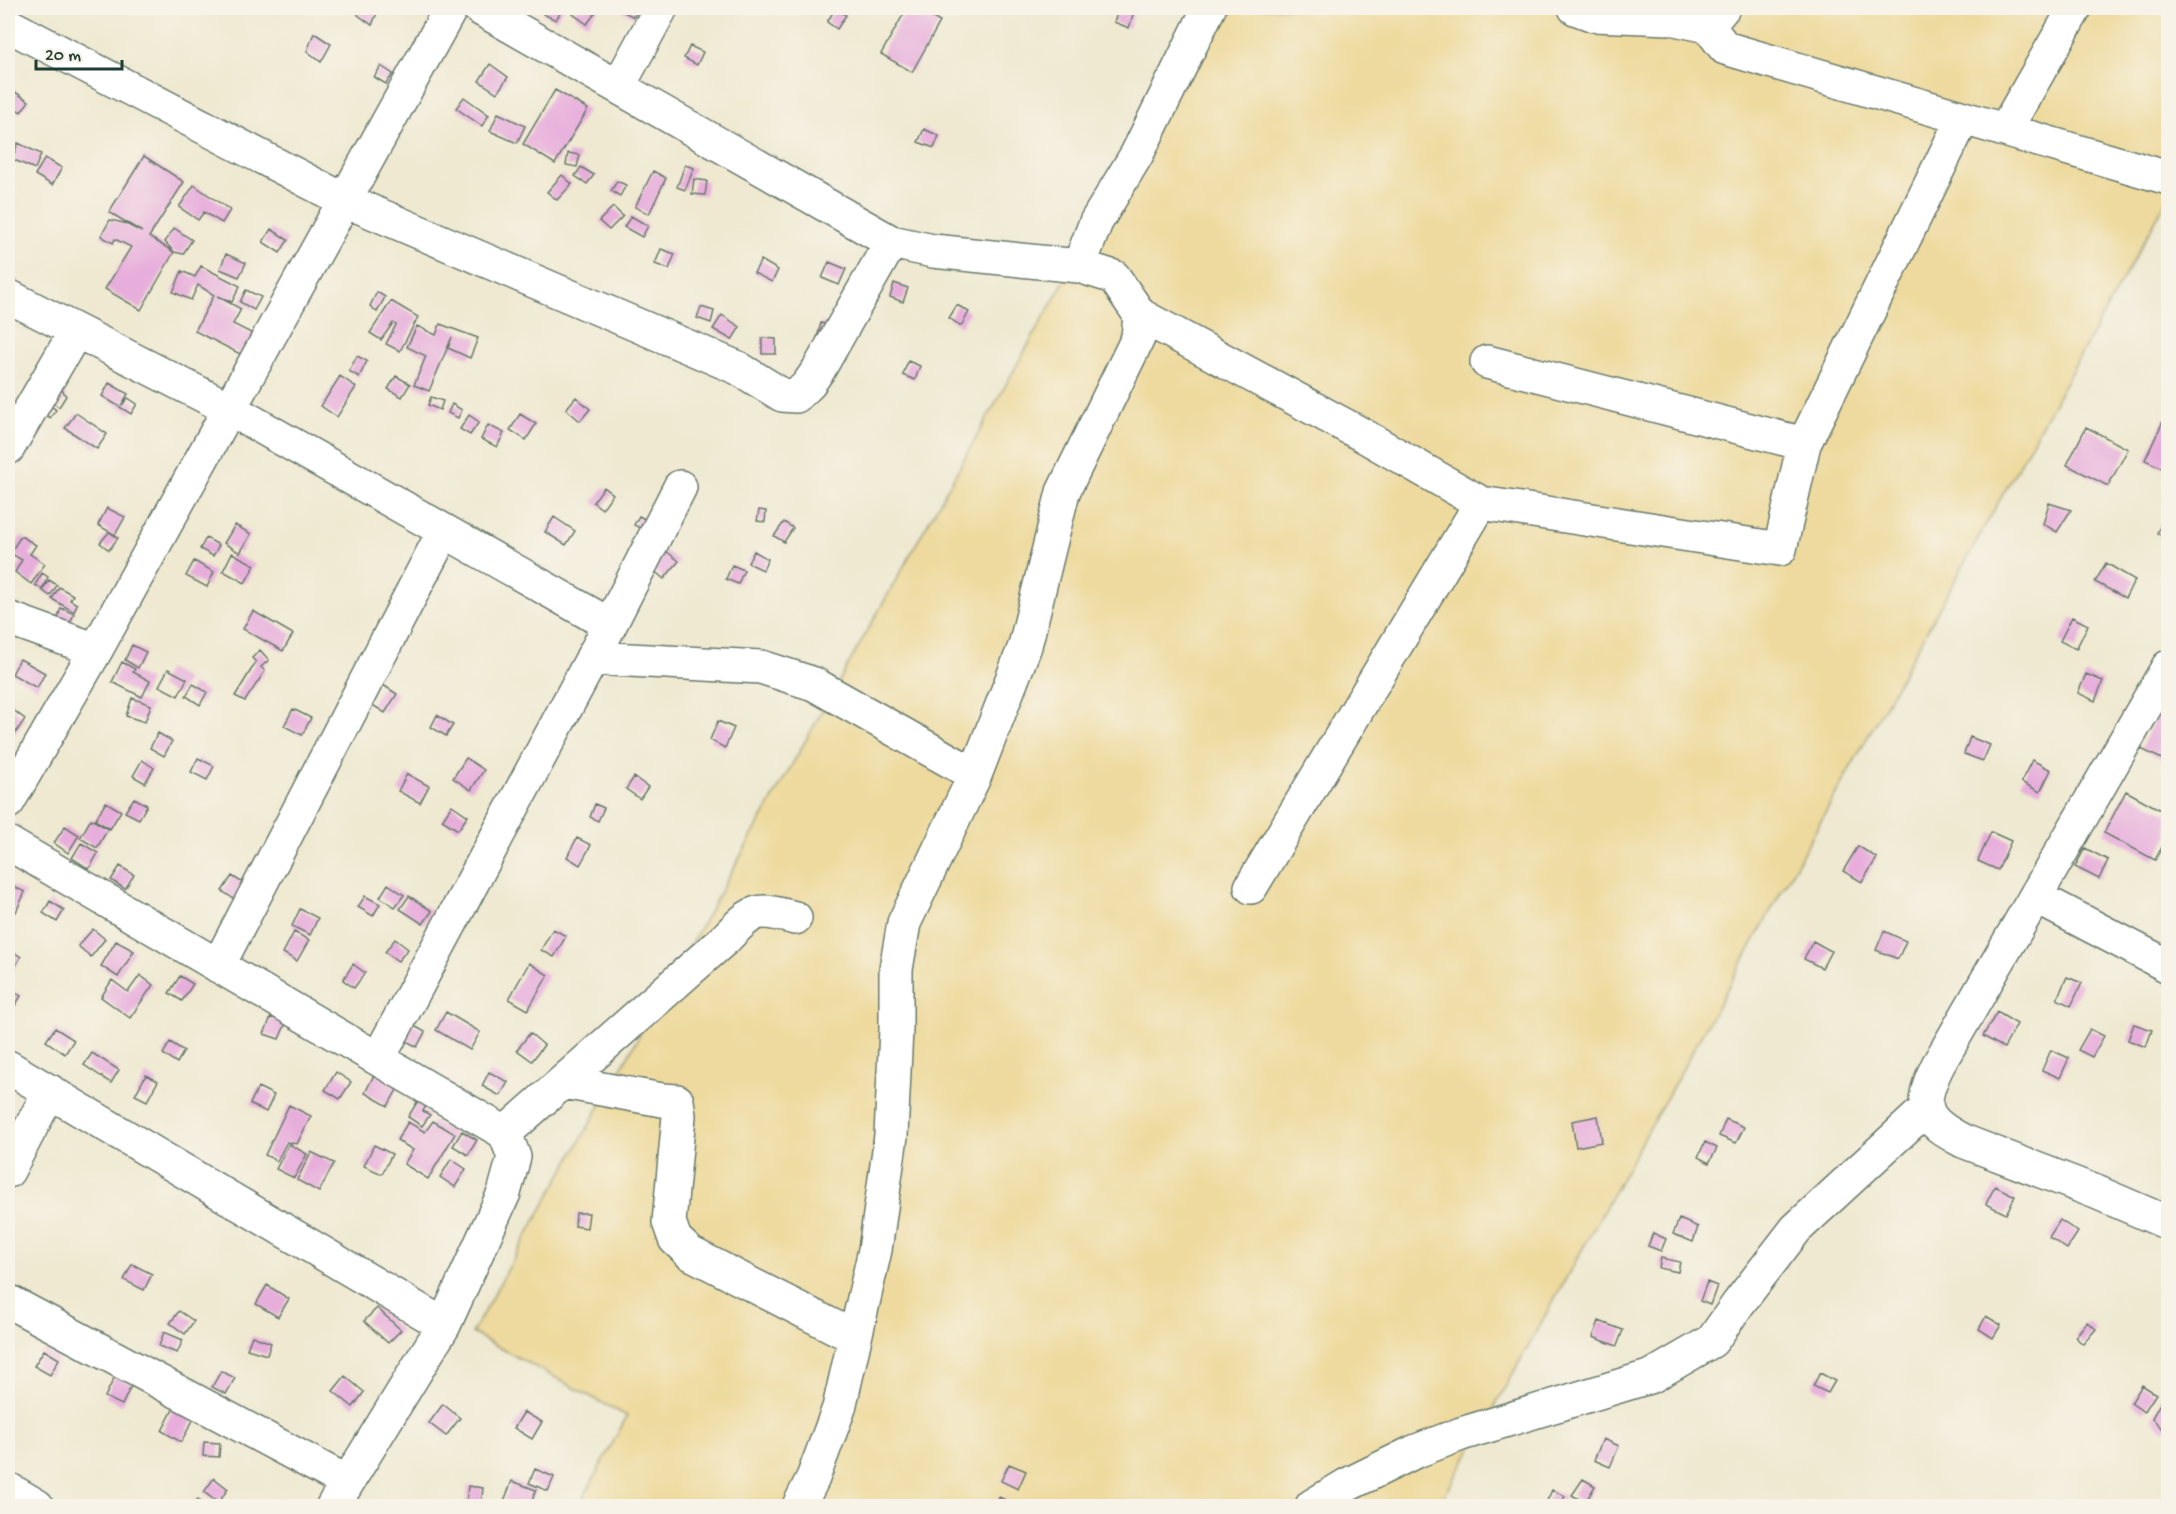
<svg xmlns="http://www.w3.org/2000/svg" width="2176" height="1514" font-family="'Gochi Hand',sans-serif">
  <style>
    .sand { fill: #eeda9e; stroke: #868c69; stroke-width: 1.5 }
    .building { fill: #e7aedb }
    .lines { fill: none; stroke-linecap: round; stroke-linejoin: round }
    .minor-casing { stroke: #68796b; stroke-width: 36 }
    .minor { stroke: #fff; stroke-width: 33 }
  </style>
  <rect width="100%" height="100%" fill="#f7f3e8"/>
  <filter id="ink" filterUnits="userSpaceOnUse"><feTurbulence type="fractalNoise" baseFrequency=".0167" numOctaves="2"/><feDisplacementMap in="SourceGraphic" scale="12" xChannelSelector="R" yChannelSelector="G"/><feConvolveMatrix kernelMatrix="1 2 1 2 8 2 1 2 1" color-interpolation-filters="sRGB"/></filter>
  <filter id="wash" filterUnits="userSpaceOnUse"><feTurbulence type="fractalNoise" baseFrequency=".008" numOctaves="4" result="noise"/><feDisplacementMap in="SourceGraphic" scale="24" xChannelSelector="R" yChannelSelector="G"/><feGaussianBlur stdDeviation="1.35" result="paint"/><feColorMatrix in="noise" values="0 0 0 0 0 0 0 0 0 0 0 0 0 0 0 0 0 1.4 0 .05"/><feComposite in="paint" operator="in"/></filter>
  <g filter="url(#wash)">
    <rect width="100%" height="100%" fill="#efe9d1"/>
    <path class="sand" d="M1218,8H2168V198L1439,1506H579L627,1416L472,1333Z"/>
    <g id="blocks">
      <path class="building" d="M360,8H379L372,25L358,15Z
        M546,8H563L556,20L543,14Z
        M578,8H599L587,24L573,14Z
        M616,8H639L634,17Z
        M907,8H915L940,22L912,72L881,54Z
        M1119,8H1135L1129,28L1114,22Z
        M835,9L846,15L837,29L827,22Z
        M314,33L331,44L321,62L307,51Z
        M690,46L703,52L697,65L684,58Z
        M490,64L508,77L497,93L479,81Z
        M381,66L393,74L386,84L374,77Z
        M555,90L588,109L555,164L523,144Z
        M15,92L29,101L21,112L8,104Z
        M464,97L489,115L482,126L456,108Z
        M498,113L525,126L517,143L490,131Z
        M924,129L939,136L934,148L918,142Z
        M18,143L41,154L35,169L12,159Z
        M568,153L580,155L577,167L566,165Z
        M144,156L184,182L149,237L174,252L165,242L174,228L192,240L183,254L174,252L141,310L105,289L131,247L115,239L113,243L101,236L110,220L124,223L142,232L109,212Z
        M45,158L62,168L52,185L35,175Z
        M685,165L694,168L685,190L677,187Z
        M581,167L594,175L587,184L575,176Z
        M653,171L666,178L649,214L635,207Z
        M562,175L572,184L557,200L547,192Z
        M694,179L707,181L705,195L692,194Z
        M617,181L626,185L620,196L611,191Z
        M194,185L230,210L222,223L204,212L198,220L179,207Z
        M613,207L623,216L609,230L599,221Z
        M631,216L648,226L642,237L624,227Z
        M271,229L288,240L280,253L263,242Z
        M661,249L675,254L669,269L655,264Z
        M226,254L246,263L239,277L220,269Z
        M761,260L778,270L772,282L754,273Z
        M829,262L846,269L839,285L822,278Z
        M201,266L240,286L232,302L217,296L241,309L233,324L257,336L246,357L195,331L214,295L198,285L191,300L173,292L182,271L195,277Z
        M894,283L908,288L903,302L890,297Z
        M246,290L261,297L254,310L240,302Z
        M377,292L385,297L377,312L370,306Z
        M391,301L418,317L400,351L386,344L396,325L393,323L381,340L370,333Z
        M957,305L969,312L961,326L949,318Z
        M701,307L714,311L711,323L697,318Z
        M722,315L740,327L732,340L713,329Z
        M821,323L834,326L830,342L817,338Z
        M440,324L478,338L470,358L448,348L452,337L429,391L414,385L426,356L407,347L417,326L436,335Z
        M762,338L776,339V354H762Z
        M357,356L367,361L359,377L349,371Z
        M908,361L920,366L915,380L903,375Z
        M340,376L356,387L337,417L321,406Z
        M396,376L410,384L402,397L388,389Z
        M109,383L128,394L121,406L128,398L137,404L131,414L102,396Z
        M61,388L66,396L59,407L43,396Z
        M431,397L443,401L440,410L428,405Z
        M576,397L590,409L580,421L566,409Z
        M47,403L56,410L50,418L41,411Z
        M452,404L462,410L458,418L448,413Z
        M76,413L107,434L97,449L65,428Z
        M520,414L536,424L526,440L510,430Z
        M469,415L479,422L470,435L460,429Z
        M2164,419L2168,421V453L2162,468L2145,460Z
        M488,425L504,433L497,447L481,439Z
        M2086,427L2128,449L2108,486L2067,465Z
        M604,487L613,494L602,509L593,502Z
        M2049,503L2071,510L2057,532L2043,524Z
        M107,508L125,517L115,535L98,525Z
        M759,510L766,511L765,522L757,521Z
        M639,516L649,521L644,530L634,525Z
        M554,517L575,531L566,545L545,532Z
        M2164,519L2168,521V539L2157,533Z
        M784,522L793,528L784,542L774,536Z
        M235,525L251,534L240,553L224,543Z
        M109,532L118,538L109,550L100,543Z
        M21,536L36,545L30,554L45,564L31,584L15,572L22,560L10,553Z
        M206,538L219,545L213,556L200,549Z
        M666,551L679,561L664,579L652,569Z
        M754,551L768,559L763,570L748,563Z
        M232,553L255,565L245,583L223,571Z
        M194,561L214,572L207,587L186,576Z
        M2106,563L2135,580L2125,598L2095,582Z
        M732,565L744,570L738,584L726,579Z
        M42,573L48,577L42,589L35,585Z
        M49,580L57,585L50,596L42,590Z
        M59,587L73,595L70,600L77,604L74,612L52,599Z
        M61,608L74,614L69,625L57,620Z
        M253,611L293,634L283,651L243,629Z
        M2072,617L2088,625L2076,649L2060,641Z
        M132,645L146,652L138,668L125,660Z
        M260,650L269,660L261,667L265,671L245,701L235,696L256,662L252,658Z
        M20,659L45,673L37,688L12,674Z
        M122,662L135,669L133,672L150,681L142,697L112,682Z
        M168,669L187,679L178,696L159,686Z
        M2086,674L2103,681L2095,701L2078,693Z
        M193,684L207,692L200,705L186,696Z
        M383,685L397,694L385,713L371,704Z
        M132,698L151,705L145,722L126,716Z
        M8,706L25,719L15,734L8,728Z
        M2159,708L2168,713V762L2141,749Z
        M293,709L311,718L302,735L284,726Z
        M437,715L453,725L446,736L431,727Z
        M718,721L734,728L725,748L710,740Z
        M158,733L172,741L164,756L150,748Z
        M1970,737L1990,745L1983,761L1964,754Z
        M198,758L214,766L207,780L191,772Z
        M466,758L484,770L471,790L453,778Z
        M142,760L154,768L145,783L133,776Z
        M2032,760L2051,770L2040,792L2021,782Z
        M407,774L429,786L420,803L398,791Z
        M634,777L648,787L640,799L626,789Z
        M2126,791L2168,814V836L2155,860L2104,833Z
        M134,798L147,805L139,819L125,812Z
        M106,802L121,811L110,829L95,820Z
        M595,804L604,808L598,821L590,817Z
        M452,805L468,816L458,830L442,820Z
        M91,819L108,829L97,848L80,838Z
        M65,826L79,835L68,853L54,843Z
        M1991,832L2011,841L1998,870L1978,861Z
        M577,838L591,845L580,865L567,857Z
        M81,843L98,853L89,869L72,858Z
        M1858,846L1877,858L1862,882L1843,871Z
        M2085,848L2108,860L2099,879L2075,867Z
        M120,866L134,875L125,889L111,880Z
        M232,876L243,883L234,899L222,891Z
        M8,884L25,892L16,912L8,908Z
        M388,884L404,895L395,907L380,897Z
        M365,896L380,904L373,916L358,907Z
        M409,896L432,911L423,924L400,909Z
        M50,901L64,910L57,922L43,913Z
        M300,909L318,918L310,935L292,926Z
        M93,929L105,939L91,957L78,946Z
        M553,929L566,936L554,957L541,950Z
        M1884,931L1906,941L1898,959L1876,950Z
        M294,932L309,940L297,961L283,953Z
        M395,939L408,949L398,961L385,952Z
        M116,941L134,951L118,977L101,966Z
        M1813,941L1831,951L1822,968L1804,959Z
        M8,948L21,957L12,972L8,969Z
        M529,963L548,975L528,1010L509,999Z
        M353,964L365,973L354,988L343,980Z
        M140,975L153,985L130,1018L101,997L112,980L128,992Z
        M180,976L193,984L182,1001L169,993Z
        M2067,977L2082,983L2071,1006L2057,999Z
        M9,988L21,996L8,1017V991Z
        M446,1012L480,1032L470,1050L436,1030Z
        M1997,1012L2017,1024L2004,1048L1983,1036Z
        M271,1017L286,1023L279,1039L264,1034Z
        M411,1024L425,1032L417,1047L403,1039Z
        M2134,1024L2152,1030L2146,1047L2128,1040Z
        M55,1028L74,1040L65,1054L46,1041Z
        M2090,1029L2104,1036L2092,1057L2078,1050Z
        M530,1033L544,1045L532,1061L517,1050Z
        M170,1042L184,1051L177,1063L163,1054Z
        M2051,1050L2069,1058L2060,1078L2042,1070Z
        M92,1053L119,1070L111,1083L84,1065Z
        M336,1072L351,1082L340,1099L325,1090Z
        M489,1072L508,1082L500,1096L482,1086Z
        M375,1073L399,1086L388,1106L365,1093Z
        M146,1075L158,1081L147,1101L135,1095Z
        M258,1087L274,1095L266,1112L250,1104Z
        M419,1099L427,1104L423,1111L430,1115L422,1126L408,1117Z
        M289,1105L311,1116L297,1144L287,1142L277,1161L265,1155Z
        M1598,1116L1602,1142L1576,1147L1572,1121Z
        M1726,1119L1744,1127L1736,1143L1719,1136Z
        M433,1121L455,1134L428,1179L404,1164L413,1150L397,1140L408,1122L425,1132Z
        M462,1131L477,1140L468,1155L453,1146Z
        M1705,1142L1717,1148L1709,1163L1698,1157Z
        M289,1144L307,1154L294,1178L276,1169Z
        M374,1145L392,1154L382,1174L364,1166Z
        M311,1152L334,1163L319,1192L297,1180Z
        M451,1159L466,1169L455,1187L440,1177Z
        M1995,1186L2015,1196L2006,1214L1986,1204Z
        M576,1213H589L587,1228L575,1226Z
        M1679,1219L1698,1227L1693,1242L1673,1234Z
        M2060,1220L2078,1232L2067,1249L2049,1237Z
        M1653,1233L1666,1239L1661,1251L1648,1246Z
        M1661,1258L1680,1262L1678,1272L1659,1268Z
        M132,1264L152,1274L144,1290L124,1280Z
        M1707,1282L1717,1286L1710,1305L1700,1301Z
        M267,1285L289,1299L278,1317L256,1304Z
        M377,1308L401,1330L388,1343L364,1321Z
        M179,1311L194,1321L185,1334L170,1323Z
        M1986,1316L2001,1325L1993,1338L1979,1329Z
        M1599,1321L1623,1330L1617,1346L1593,1337Z
        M2087,1322L2096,1329L2083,1344L2075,1337Z
        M164,1332L183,1340L177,1353L159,1346Z
        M252,1336L271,1343L267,1355L247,1349Z
        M44,1350L59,1359L50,1375L34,1366Z
        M221,1371L235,1378L226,1394L212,1387Z
        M1820,1373L1835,1381L1828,1393L1813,1386Z
        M115,1376L132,1384L122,1405L105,1397Z
        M345,1376L364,1392L353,1407L333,1391Z
        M2142,1385L2156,1394L2144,1412L2131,1403Z
        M2163,1398L2168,1401V1423L2164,1431L2152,1418Z
        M177,1402L197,1413L181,1442L162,1431Z
        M443,1404L460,1418L446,1436L429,1423Z
        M524,1412L542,1422L532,1439L514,1428Z
        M1603,1439L1619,1446L1610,1467L1594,1460Z
        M204,1442L220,1443L219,1457L203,1456Z
        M1009,1464L1026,1471L1018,1489L1001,1481Z
        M535,1469L554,1477L548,1491L529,1483Z
        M214,1478L228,1489L218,1503L204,1492Z
        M1583,1479L1595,1486L1585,1503L1572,1495Z
        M512,1481L536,1490L530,1506H520L504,1501Z
        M468,1486L483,1488L481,1506H466Z
        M1552,1490L1565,1496L1560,1506L1545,1505Z
        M999,1497L1018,1506H994Z
        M198,1499L205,1506H190Z"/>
    </g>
  </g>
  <g filter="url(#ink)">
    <use href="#blocks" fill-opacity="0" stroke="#68796b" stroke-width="1.5"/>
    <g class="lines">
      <g class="minor-casing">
        <path id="minor" d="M479,8L891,242L933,251L1079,266L1114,277L1140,315L1138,338L1063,492L1025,646L975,775L904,923L896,969V1029L891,1136L875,1250L839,1408L813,1478L799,1506
          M1575,8L1594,15L1670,18L1708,26L1723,8
          M8,25L344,200L738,368L782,395L796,396L807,386L819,369L891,242
          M1708,26L1725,48L2168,178
          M618,87L661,8
          M2005,130L2075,8
          M1079,266L1096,222L1137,154L1209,8
          M8,296L228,408L610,625
          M1140,315L1359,433L1481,503L1780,549L1804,444L1963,118
          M1487,362L1804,444
          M8,448L76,331
          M8,618L96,650
          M592,658L761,667L814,684L975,775
          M2168,667L1938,1065C1917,1107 1923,1120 1963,1141L2096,1192L2168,1223
          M8,802L96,650L451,8
          M8,843L505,1133L514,1157L504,1193L444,1325L333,1506
          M1251,887L1481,503
          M2036,897L2168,966
          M218,966L444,531
          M378,1059L610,625L680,487
          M8,1067L444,1325
          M563,1082L662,1100L677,1101L679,1116L669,1222L675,1239L690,1253L854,1337
          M505,1133L726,938C755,908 756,908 795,918
          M8,1171L50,1091
          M8,1301L347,1482
          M8,1489L37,1506
          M1312,1506L1347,1485L1414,1452L1461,1434L1652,1376L1712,1341L1738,1304L1796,1229L1926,1109"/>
      </g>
      <use href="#minor" class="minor"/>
    </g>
  </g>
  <rect width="2176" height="1514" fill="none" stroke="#f7f3e8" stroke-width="30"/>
  <path d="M36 60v9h86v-9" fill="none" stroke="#1f3d34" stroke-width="3"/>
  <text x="45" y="60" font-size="18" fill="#1f3d34" stroke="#f7f3e8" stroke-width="4.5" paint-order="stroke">20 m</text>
</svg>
